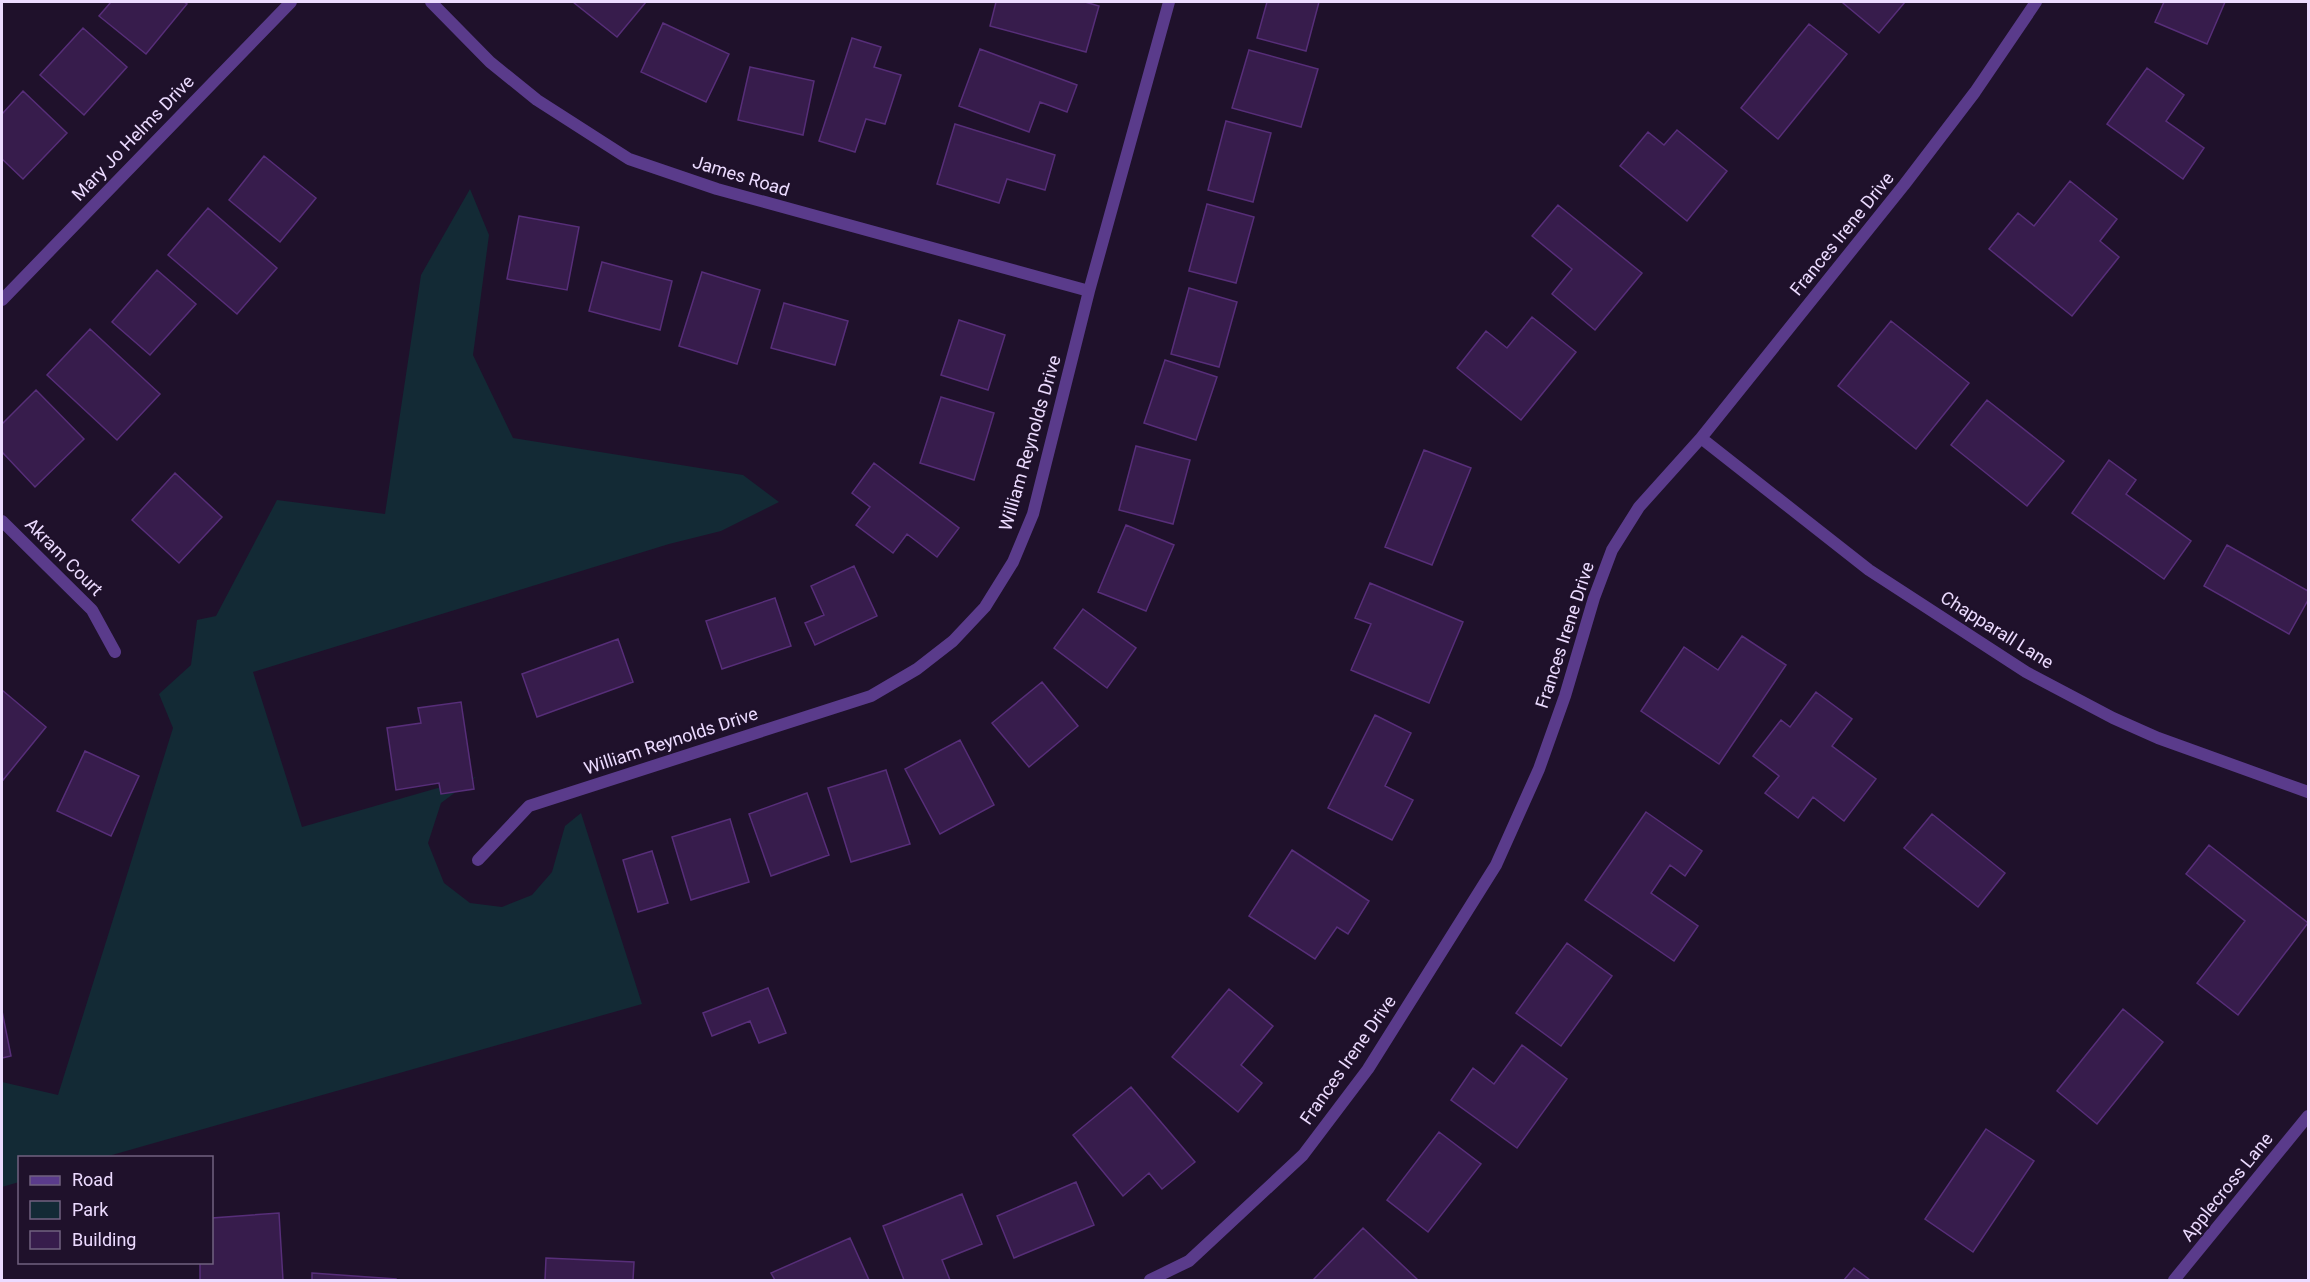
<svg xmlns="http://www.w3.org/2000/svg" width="2310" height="1282" font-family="Roboto,sans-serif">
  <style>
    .green { fill: #132a35 }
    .building { fill: #371c4c; stroke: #572e79; stroke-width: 1.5 }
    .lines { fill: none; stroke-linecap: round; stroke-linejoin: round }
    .street { stroke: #5a3b8b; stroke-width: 12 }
    .labels { text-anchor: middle; stroke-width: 4.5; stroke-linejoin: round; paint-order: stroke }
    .street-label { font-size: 18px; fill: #ecdbff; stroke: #1f112b }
  </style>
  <rect width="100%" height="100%" fill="#1f112b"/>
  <path class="green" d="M470,189L489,235L473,355L513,438L743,475L779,502L721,531L669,544L253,672L302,827L476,777L441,803L428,843L444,883L470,903L502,907L532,895L552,872L565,826L581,813L642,1004L105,1157L20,1158L19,1182L2,1187V1082L58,1095L173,728L159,694L191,665L197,620L216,616L277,500L385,514L421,275Z"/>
  <path class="building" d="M111,2H184L187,4L146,54L99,16Z
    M573,2H646L617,37Z
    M996,2H1085L1099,6L1086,52L990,26Z
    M1267,2H1319L1306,51L1257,38Z
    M1844,2H1905L1879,33L1843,3Z
    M2164,2H2225L2207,44L2155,22Z
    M663,23L729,54L706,102L641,72Z
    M1809,24L1847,54L1778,139L1741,108Z
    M83,28L127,67L84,115L40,75Z
    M852,38L881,47L874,67L901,75L885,124L866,119L855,152L819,141Z
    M980,49L1077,85L1067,112L1040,102L1029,132L959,106Z
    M1249,50L1318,69L1301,127L1232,108Z
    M750,67L814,81L803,135L738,120Z
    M2147,68L2184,95L2166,121L2204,148L2183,179L2107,124Z
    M23,91L67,133L23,179L2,159V114Z
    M1226,121L1271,133L1253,202L1208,190Z
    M955,124L1055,155L1045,190L1007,179L999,203L937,184Z
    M1677,130L1727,171L1687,221L1620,166L1648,132L1664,145Z
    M264,156L316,198L280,242L229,200Z
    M2070,181L2117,219L2100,241L2119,257L2072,316L1989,249L2018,213L2034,226Z
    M1207,204L1254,217L1236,283L1189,271Z
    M1558,205L1642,273L1595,330L1552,294L1572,269L1532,236Z
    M208,208L277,268L237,314L168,255Z
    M519,216L579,227L567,290L507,279Z
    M602,262L672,281L660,330L589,311Z
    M157,270L196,304L150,355L112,322Z
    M702,272L760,290L737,364L679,346Z
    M1189,288L1237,302L1219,367L1171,354Z
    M784,303L848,321L835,365L771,348Z
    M1532,317L1576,352L1521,420L1457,368L1486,331L1507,348Z
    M959,320L1005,335L988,390L941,375Z
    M1891,321L1969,383L1916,449L1838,386Z
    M90,329L160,394L117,440L47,375Z
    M1165,360L1217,377L1196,440L1144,423Z
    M36,390L84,439L35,487L2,452V424Z
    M941,397L994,413L974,480L920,463Z
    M1987,400L2064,461L2027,506L1951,445Z
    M1136,446L1190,460L1173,524L1119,510Z
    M1424,450L1471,468L1432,565L1385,547Z
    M2109,460L2136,480L2126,494L2191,541L2164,579L2072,513Z
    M874,463L959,528L937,557L907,534L893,553L856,525L870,507L852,493Z
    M175,473L222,517L179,563L132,520Z
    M1126,525L1174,545L1146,611L1098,592Z
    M2227,545L2308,591V600L2289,634L2204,586Z
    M854,566L877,616L815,645L805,623L824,615L811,586Z
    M1370,583L1463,622L1429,703L1351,670L1371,624L1355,618Z
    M775,598L791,646L722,669L706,621Z
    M1083,609L1136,648L1107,688L1054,648Z
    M1742,636L1786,665L1719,764L1641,711L1684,647L1718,670Z
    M618,639L633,682L537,717L522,674Z
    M1042,682L1078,726L1029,767L992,723Z
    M2,690L46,727L3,780L2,778Z
    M1816,692L1852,719L1832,746L1876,779L1844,821L1813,797L1798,818L1765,793L1779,776L1753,756L1781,720L1790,727Z
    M461,702L474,789L441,794L439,783L396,790L387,728L421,723L418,708Z
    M1375,715L1411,733L1385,786L1413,800L1392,840L1328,808Z
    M960,740L994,805L940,834L905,769Z
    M85,751L139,776L111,836L57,811Z
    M886,770L910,844L851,862L828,788Z
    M807,793L829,855L771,876L749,814Z
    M1646,812L1702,851L1685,876L1670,865L1651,893L1698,926L1674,961L1585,900Z
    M1932,814L2005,873L1978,907L1904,848Z
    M730,819L749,882L691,900L672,837Z
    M2209,845L2308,923L2238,1015L2197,983L2245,921L2186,874Z
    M1292,850L1369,901L1348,934L1337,927L1315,959L1249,916Z
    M652,851L668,903L638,912L623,860Z
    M1567,943L1612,976L1561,1046L1516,1013Z
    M768,988L786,1033L759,1043L750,1021L712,1036L703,1013Z
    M1229,989L1273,1026L1241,1065L1262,1083L1238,1112L1172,1057Z
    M2123,1009L2163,1042L2097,1124L2057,1091Z
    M2,1011L11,1056L2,1058Z
    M1522,1045L1567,1079L1517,1148L1451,1100L1473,1068L1494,1084Z
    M1131,1087L1195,1162L1162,1189L1149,1173L1123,1196L1073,1135Z
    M1986,1129L2034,1161L1973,1252L1925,1219Z
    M1439,1132L1481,1164L1428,1232L1387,1200Z
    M1076,1182L1094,1225L1014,1258L997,1216Z
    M962,1194L982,1244L942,1260L950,1280H904L883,1226Z
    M279,1213L283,1280H200V1262H212V1218Z
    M1363,1228L1418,1280H1313Z
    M850,1238L869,1280H775L771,1273Z
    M546,1258L634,1262L633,1280H545Z
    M1854,1268L1870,1280H1844Z
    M312,1273L396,1279V1280H312Z"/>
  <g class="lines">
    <path class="street" d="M431,2L490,62L537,100L629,159L717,189L1089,291
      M2,300L291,2
      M1701,438L1869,570L2026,672L2113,718L2158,738L2308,792
      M2,521L92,610L115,652
      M478,860L529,806L871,696L917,669L953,641L985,607L1013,562L1033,514L1089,291L1169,2
      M1150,1280L1189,1261L1303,1155L1368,1069L1496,865L1539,769L1565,696L1594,598L1612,550L1639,507L1701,438L1904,185L1975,92L2036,2
      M2174,1280L2308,1116"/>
  </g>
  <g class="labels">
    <g class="street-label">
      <text transform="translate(133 138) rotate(-46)" y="6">Mary Jo Helms Drive</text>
      <text transform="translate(741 176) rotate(17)" y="6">James Road</text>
      <text transform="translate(1842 234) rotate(-51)" y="6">Frances Irene Drive</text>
      <text transform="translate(1030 443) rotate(-74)" y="6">William Reynolds Drive</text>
      <text transform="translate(64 557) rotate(45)" y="6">Akram Court</text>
      <text transform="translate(1997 630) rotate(32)" y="6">Chapparall Lane</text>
      <text transform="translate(1565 635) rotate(-72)" y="6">Frances Irene Drive</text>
      <text transform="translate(671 741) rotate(-18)" y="6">William Reynolds Drive</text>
      <text transform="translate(1348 1060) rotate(-55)" y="6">Frances Irene Drive</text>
      <text transform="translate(2227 1187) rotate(-51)" y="6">Applecross Lane</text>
    </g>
  </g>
  <rect width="2310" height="1282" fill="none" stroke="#ecdbff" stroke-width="6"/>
  <rect x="18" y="1156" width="195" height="108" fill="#1f112b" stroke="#716280" stroke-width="1.5"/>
  <rect x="30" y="1176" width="30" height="9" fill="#5a3b8b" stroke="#716280" stroke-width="1.5"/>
  <text x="72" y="1186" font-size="18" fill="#ecdbff">Road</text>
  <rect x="30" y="1201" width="30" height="18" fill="#132a35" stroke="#716280" stroke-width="1.5"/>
  <text x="72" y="1216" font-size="18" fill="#ecdbff">Park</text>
  <rect x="30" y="1231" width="30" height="18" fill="#371c4c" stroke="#716280" stroke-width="1.5"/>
  <text x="72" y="1246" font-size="18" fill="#ecdbff">Building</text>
</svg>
